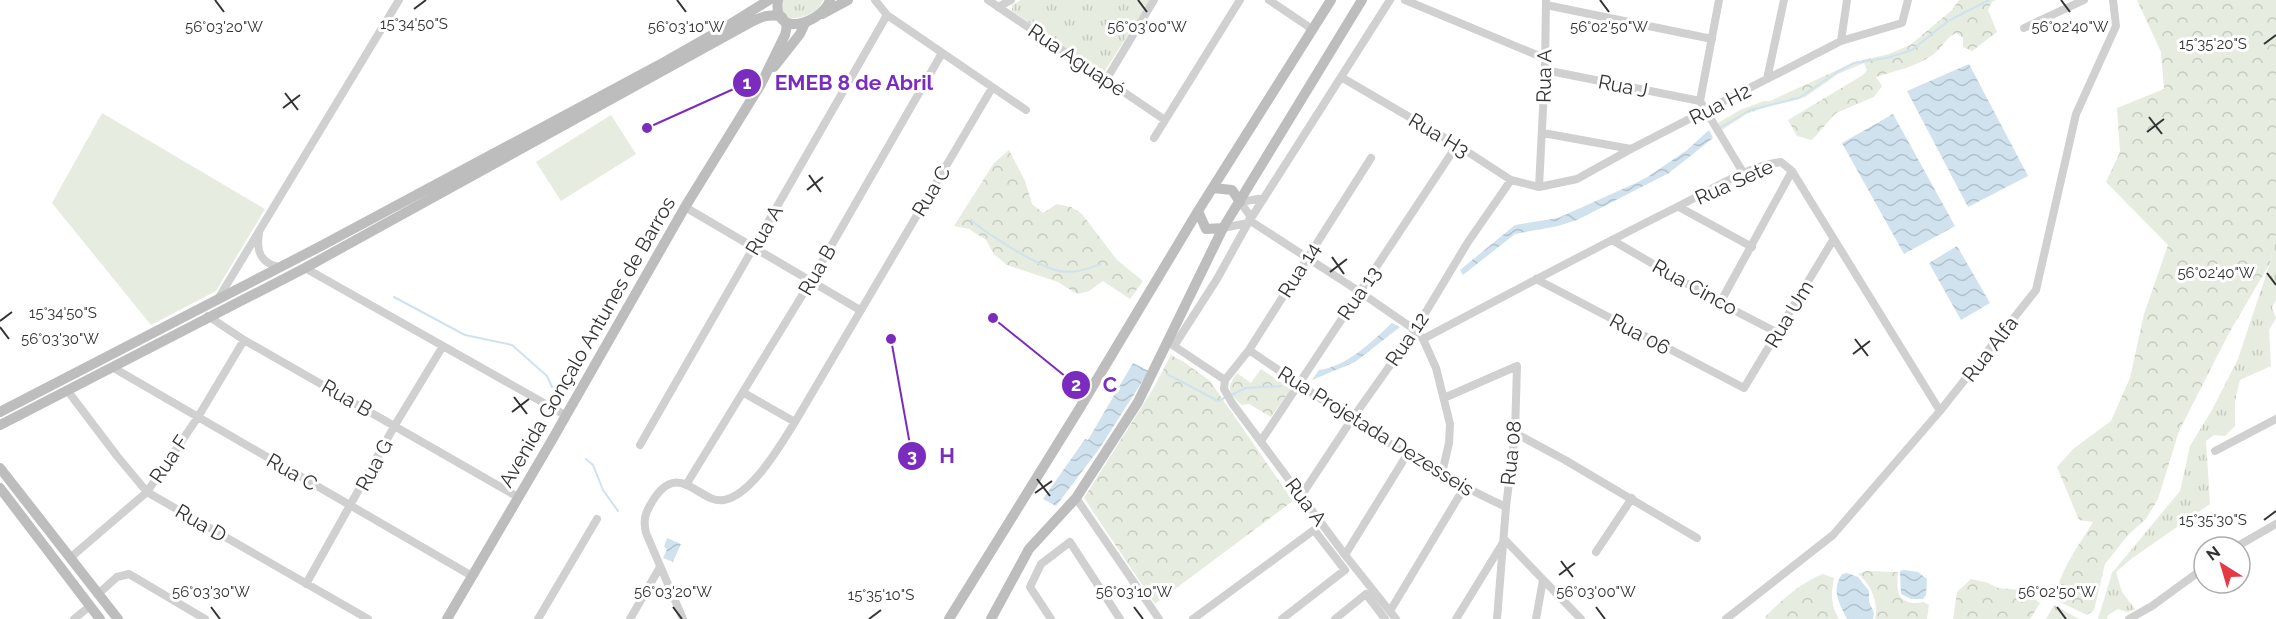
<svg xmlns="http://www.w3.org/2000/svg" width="2276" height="619" font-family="Raleway,sans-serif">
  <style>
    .grass { fill: url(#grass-tufts) }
    .forest { fill: url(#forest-crowns) }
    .pitch { fill: #e6ecdf }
    .water { fill: url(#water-waves) }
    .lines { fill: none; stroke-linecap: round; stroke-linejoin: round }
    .stream { stroke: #cfe2ee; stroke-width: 2 }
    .street { stroke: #d0d0d0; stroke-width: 8 }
    .secondary { stroke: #bdbdbd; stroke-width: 10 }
    .ticks { fill: none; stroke: #333; stroke-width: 2 }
    .labels { text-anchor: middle; stroke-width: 6; stroke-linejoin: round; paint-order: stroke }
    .street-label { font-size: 20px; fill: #333; stroke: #fff }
    .ticks-label { font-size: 15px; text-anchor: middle; fill: #333; stroke: #fff; stroke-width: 6; stroke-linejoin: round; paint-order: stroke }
    .leader { fill: none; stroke: #7b2cbf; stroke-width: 2 }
    .callout-dot { fill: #7b2cbf; stroke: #fff; stroke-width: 2 }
    .mark-label { font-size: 18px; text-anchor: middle; font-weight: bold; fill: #fff }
    .callout-label { font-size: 21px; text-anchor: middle; font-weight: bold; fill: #7b2cbf; stroke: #fff; stroke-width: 6; stroke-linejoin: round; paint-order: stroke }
  </style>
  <defs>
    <pattern id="grass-tufts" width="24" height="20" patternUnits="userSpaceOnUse" patternTransform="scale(1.5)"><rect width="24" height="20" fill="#e6ecdf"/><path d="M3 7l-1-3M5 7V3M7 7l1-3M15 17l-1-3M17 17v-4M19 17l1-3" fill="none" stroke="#c6cbc0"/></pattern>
    <pattern id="forest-crowns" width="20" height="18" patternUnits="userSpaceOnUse" patternTransform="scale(1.5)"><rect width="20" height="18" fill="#e6ecdf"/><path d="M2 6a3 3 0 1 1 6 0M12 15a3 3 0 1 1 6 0" fill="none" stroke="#c6cbc0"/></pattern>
    <pattern id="water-waves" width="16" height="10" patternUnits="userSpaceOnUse" patternTransform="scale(1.5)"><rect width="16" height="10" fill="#cfe2ee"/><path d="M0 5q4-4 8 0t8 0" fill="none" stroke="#b2c2cd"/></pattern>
  </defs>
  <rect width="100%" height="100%" fill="#fff"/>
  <path class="grass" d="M783,0H823C818,14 802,19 788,18L782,11Z
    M1021,0H1150L1103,74L1012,11V5Z
    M1764,101H1770L1773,105L1748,113L1722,130L1718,123L1740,110Z
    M2276,234V300L2272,308L2276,318L2269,330L2271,366L2240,380L2235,401V426L2225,436L2214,435L2206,441L2210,504L2131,559L2116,572L2122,592L2135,609L2127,612L2118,609L2108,615L2107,619H2098L2112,573L2180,491L2190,446L2212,410L2238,359L2270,263Z
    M2054,605L2079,619H2046Z"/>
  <path class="forest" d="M1959,0H1996L1992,2L1988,10L1997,32L1972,51L1963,47V38L1956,33C1945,38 1941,50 1931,56C1915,67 1895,71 1876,77L1882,86L1874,97L1836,113L1812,140L1797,136L1788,120L1863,75L1867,70L1864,63L1838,74L1805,97L1773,105L1770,101L1855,62L1889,54L1910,45L1952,10Z
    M2137,0H2276V234L2270,263L2228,335L2179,431L2158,499L2146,519L2128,535L2105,564L2094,610L2087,615L2056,600C2057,573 2079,546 2093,522L2079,520L2057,467L2073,449L2111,421L2130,378L2144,314L2168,245L2106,182L2120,152L2117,108L2164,89L2161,52Z
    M1009,150L1025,181L1032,204L1043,213L1057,204L1071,207L1082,214L1117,260L1143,281L1130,299L1103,281L1089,291L1077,294L1058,282L1007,265L994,254L986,240L969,229L954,226L994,163Z
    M1171,355L1184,362L1210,381L1293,501L1155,604L1084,498L1153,389Z
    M1261,369L1291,389L1271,417L1249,404L1242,405C1228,393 1226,388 1237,373L1251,383Z
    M1866,571L1898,572C1897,587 1895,601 1914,603C1921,603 1923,601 1929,605L1927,619H1875C1879,603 1871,584 1858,574Z
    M1823,574L1834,578C1831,596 1830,603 1839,619H1766L1765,617C1781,601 1801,582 1823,574Z
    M1971,579L1988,583L1998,588L2022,590L2040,603L2030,619H1953L1957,592Z"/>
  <path class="pitch" d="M102,113L265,209L216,291L151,325L52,203Z
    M611,115L636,154L561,201L536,162Z"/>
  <path class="water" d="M1969,64L2028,176L1968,207L1907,91Z
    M1893,114L1955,226L1904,254L1842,143Z
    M1709,130L1713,138L1669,173L1577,220L1558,226L1515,234L1463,275L1460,270L1515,225L1558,218L1636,183L1649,176L1687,150Z
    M1957,246L1990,303L1961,320L1929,263Z
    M1392,323L1400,327L1355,362L1312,380L1319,370C1346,367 1373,341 1392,323Z
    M1133,363L1149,371L1099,449L1056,506L1043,499L1085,439L1088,440Z
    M667,538L681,544L673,562L663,558L667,549L664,547Z
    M1904,570L1918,572L1927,579L1926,595L1923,599H1911L1901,594L1900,571Z
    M1847,573L1858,577L1869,591V602L1874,613L1873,619H1847C1839,603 1831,590 1842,574Z"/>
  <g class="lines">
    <path class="stream" d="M1720,128L1750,110L1799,98L1837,72L1854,63L1887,58L1912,50L1948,21L1989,0
      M971,220C987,234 1035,264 1055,270C1071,275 1087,269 1101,264
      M394,297L465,335L512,345L547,376L552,387
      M1167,374L1218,401L1226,397
      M1231,395L1246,388L1281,386
      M586,459L593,465L603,490L618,511"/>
    <path class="street" d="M875,0L887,15L1026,110
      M988,0L1165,120
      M1269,0L1312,29
      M1405,0L1544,58
      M1719,0L1700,101L1744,174
      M1546,5L1712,39
      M998,7L1011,0
      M2024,28L2084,0
      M1841,41L1847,0
      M1545,70L1700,101
      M1341,77L1457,145L1511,180L1539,187L1577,179L1631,149L1841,41L1902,23L1908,0
      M1767,79L1784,0
      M1106,80L1154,0
      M1543,133L1631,149
      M1154,138L1240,0
      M1539,187L1545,70L1546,0
      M685,207L860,310
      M1679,207L1752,247
      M1251,217L1240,202L1264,198
      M1249,220L1360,292L1415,330L1423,339L1436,368L1450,424L1449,443L1442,473
      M1223,228L1248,223
      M259,233C256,251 260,263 279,267
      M1612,240L1720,303L1778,333
      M305,268L565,415
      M1536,279L1744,388L1833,240
      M218,299L399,0
      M1720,303L1792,171
      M208,316L244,340L518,497
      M1423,339C1506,295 1589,251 1673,209C1704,194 1749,165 1781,162L1792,171L1940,411
      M1171,344L1225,380
      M1174,346L1217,279L1248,223L1390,0
      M1249,350C1331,406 1415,465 1506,507
      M112,367L472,576
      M1225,380L1224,389L1232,403L1345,555L1396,619
      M1225,380L1249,350L1371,158
      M67,390L117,456L147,492L368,619
      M744,393L795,422
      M1444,398L1517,366L1515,433L1506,507L1497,619
      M1515,433L1565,460L1697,538
      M1261,441L1457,145
      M640,445L887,15
      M2215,451L2276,419
      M686,485L811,281L942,53
      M1301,496L1352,419L1415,330L1468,242L1511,180
      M1076,498L1159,619
      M1505,540L1581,619
      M2236,547L2276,524
      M1596,552L1632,498
      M1345,555L1408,453
      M70,558L147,492L198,417L244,340
      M306,584L395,425L443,346
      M98,594L117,577L129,574L205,619
      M1390,611L1464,488
      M74,619L90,606
      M538,619L597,519
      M630,619L660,567
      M683,619L646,533C643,520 645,513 652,502C679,457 700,505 724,500C752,495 781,444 795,422L992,88
      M1051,619L1030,587L1041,564L1070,542L1120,619
      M1193,619L1314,530L1345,570L1282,619
      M1335,619L1366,594L1385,619
      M1456,619L1504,541
      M1536,619L1543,580
      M1726,619L1833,535L1940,411L2036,290L2076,114L2116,26L2113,0
      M2129,619L2152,606L2204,568"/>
    <path class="secondary" d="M778,0C772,38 821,25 830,0
      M822,14L848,0
      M774,67L800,34L805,23
      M1213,188L1232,190L1240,202
      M1198,211L1206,229L1223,228
      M0,412L321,246L659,65L724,28L769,0
      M0,425L305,268L751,22C761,17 770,13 782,17
      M0,468L118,619
      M0,488L100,619
      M447,619L552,440L685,207L761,84L785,35L787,26L783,19
      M949,619L1078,411L1198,211L1331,0
      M991,619L1029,549L1076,498L1138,402L1223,228L1362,0"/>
  </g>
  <path class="ticks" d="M215,0L224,12M677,0L686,12M1138,0L1147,12M1600,0L1609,12M2061,0L2070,12M414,9L426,0M2264,44L2276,35M285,93L298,110M283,108L300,95M2149,117L2162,134M2147,132L2164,119M809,175L821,192M807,190L823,177M1332,257L1344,274M1330,272L1347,259M2267,273L2276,285M0,321L12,312M0,327L9,339M1855,339L1868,356M1853,354L1870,341M514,397L527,414M512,412L529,399M1037,479L1050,496M1035,493L1052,481M2264,520L2276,511M1561,561L1573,577M1559,575L1575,563M211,607L220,619M673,607L682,619M1134,607L1143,619M1596,607L1605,619M2057,607L2066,619M869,619L881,610"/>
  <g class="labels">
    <g class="street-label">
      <text transform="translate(1077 60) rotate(34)" y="7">Rua Aguapé</text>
      <text transform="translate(1544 76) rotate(-89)" y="7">Rua A</text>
      <text transform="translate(1623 86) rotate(11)" y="7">Rua J</text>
      <text transform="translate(1720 104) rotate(-27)" y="7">Rua H2</text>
      <text transform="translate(1439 135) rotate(31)" y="7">Rua H3</text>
      <text transform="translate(1734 182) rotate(-24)" y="7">Rua Sete</text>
      <text transform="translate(931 191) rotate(-59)" y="7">Rua C</text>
      <text transform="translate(764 230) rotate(-60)" y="7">Rua A</text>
      <text transform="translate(817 270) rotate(-60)" y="7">Rua B</text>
      <text transform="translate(1299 270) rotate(-58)" y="7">Rua 14</text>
      <text transform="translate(1695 287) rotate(29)" y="7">Rua Cinco</text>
      <text transform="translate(1359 293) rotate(-56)" y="7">Rua 13</text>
      <text transform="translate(1789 314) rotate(-59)" y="7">Rua Um</text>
      <text transform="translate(1640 334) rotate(28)" y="7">Rua 06</text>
      <text transform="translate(1407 339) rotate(-56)" y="7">Rua 12</text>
      <text transform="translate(587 342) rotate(-60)" y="7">Avenida Gonçalo Antunes de Barros</text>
      <text transform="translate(1990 349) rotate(-52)" y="7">Rua Alfa</text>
      <text transform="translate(347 398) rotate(30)" y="7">Rua B</text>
      <text transform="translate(1376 431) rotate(32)" y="7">Rua Projetada Dezesseis</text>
      <text transform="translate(1511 453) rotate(-84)" y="7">Rua 08</text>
      <text transform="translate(169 459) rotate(-56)" y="7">Rua F</text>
      <text transform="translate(374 465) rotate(-62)" y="7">Rua G</text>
      <text transform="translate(292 472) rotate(30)" y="7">Rua C</text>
      <text transform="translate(1306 502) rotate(53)" y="7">Rua A</text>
      <text transform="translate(201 523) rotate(30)" y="7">Rua D</text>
    </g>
  </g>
  <g class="ticks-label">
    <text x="414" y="29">15°34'50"S</text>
    <text x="224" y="32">56°03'20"W</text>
    <text x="686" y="32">56°03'10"W</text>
    <text x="1147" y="32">56°03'00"W</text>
    <text x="1609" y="32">56°02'50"W</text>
    <text x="2070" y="32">56°02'40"W</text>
    <text x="2213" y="49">15°35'20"S</text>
    <text x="2216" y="278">56°02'40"W</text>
    <text x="63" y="318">15°34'50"S</text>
    <text x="60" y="344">56°03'30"W</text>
    <text x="2213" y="525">15°35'30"S</text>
    <text x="211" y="597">56°03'30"W</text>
    <text x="673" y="597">56°03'20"W</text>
    <text x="1134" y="597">56°03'10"W</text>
    <text x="1596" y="597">56°03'00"W</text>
    <text x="2057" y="597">56°02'50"W</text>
    <text x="881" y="600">15°35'10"S</text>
  </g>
  <path class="leader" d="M647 128L747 83M993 318L1076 385M891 339L912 456"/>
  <g class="callout-dot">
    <circle cx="647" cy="128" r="6"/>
    <circle cx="993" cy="318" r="6"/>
    <circle cx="891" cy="339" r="6"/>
    <circle cx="747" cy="83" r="15"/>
    <circle cx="1076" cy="385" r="15"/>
    <circle cx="912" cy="456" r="15"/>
  </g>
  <g class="mark-label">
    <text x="747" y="89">1</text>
    <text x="1076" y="391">2</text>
    <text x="912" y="462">3</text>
  </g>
  <g class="callout-label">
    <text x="854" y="90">EMEB 8 de Abril</text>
    <text x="1110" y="392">C</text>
    <text x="947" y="463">H</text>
  </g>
  <g transform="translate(2222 565) rotate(323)"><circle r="28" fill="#ffffff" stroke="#adadad" stroke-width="1.5"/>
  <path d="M0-4.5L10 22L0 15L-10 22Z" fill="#e63946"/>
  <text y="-9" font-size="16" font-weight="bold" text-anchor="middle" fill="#333333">N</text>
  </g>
</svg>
